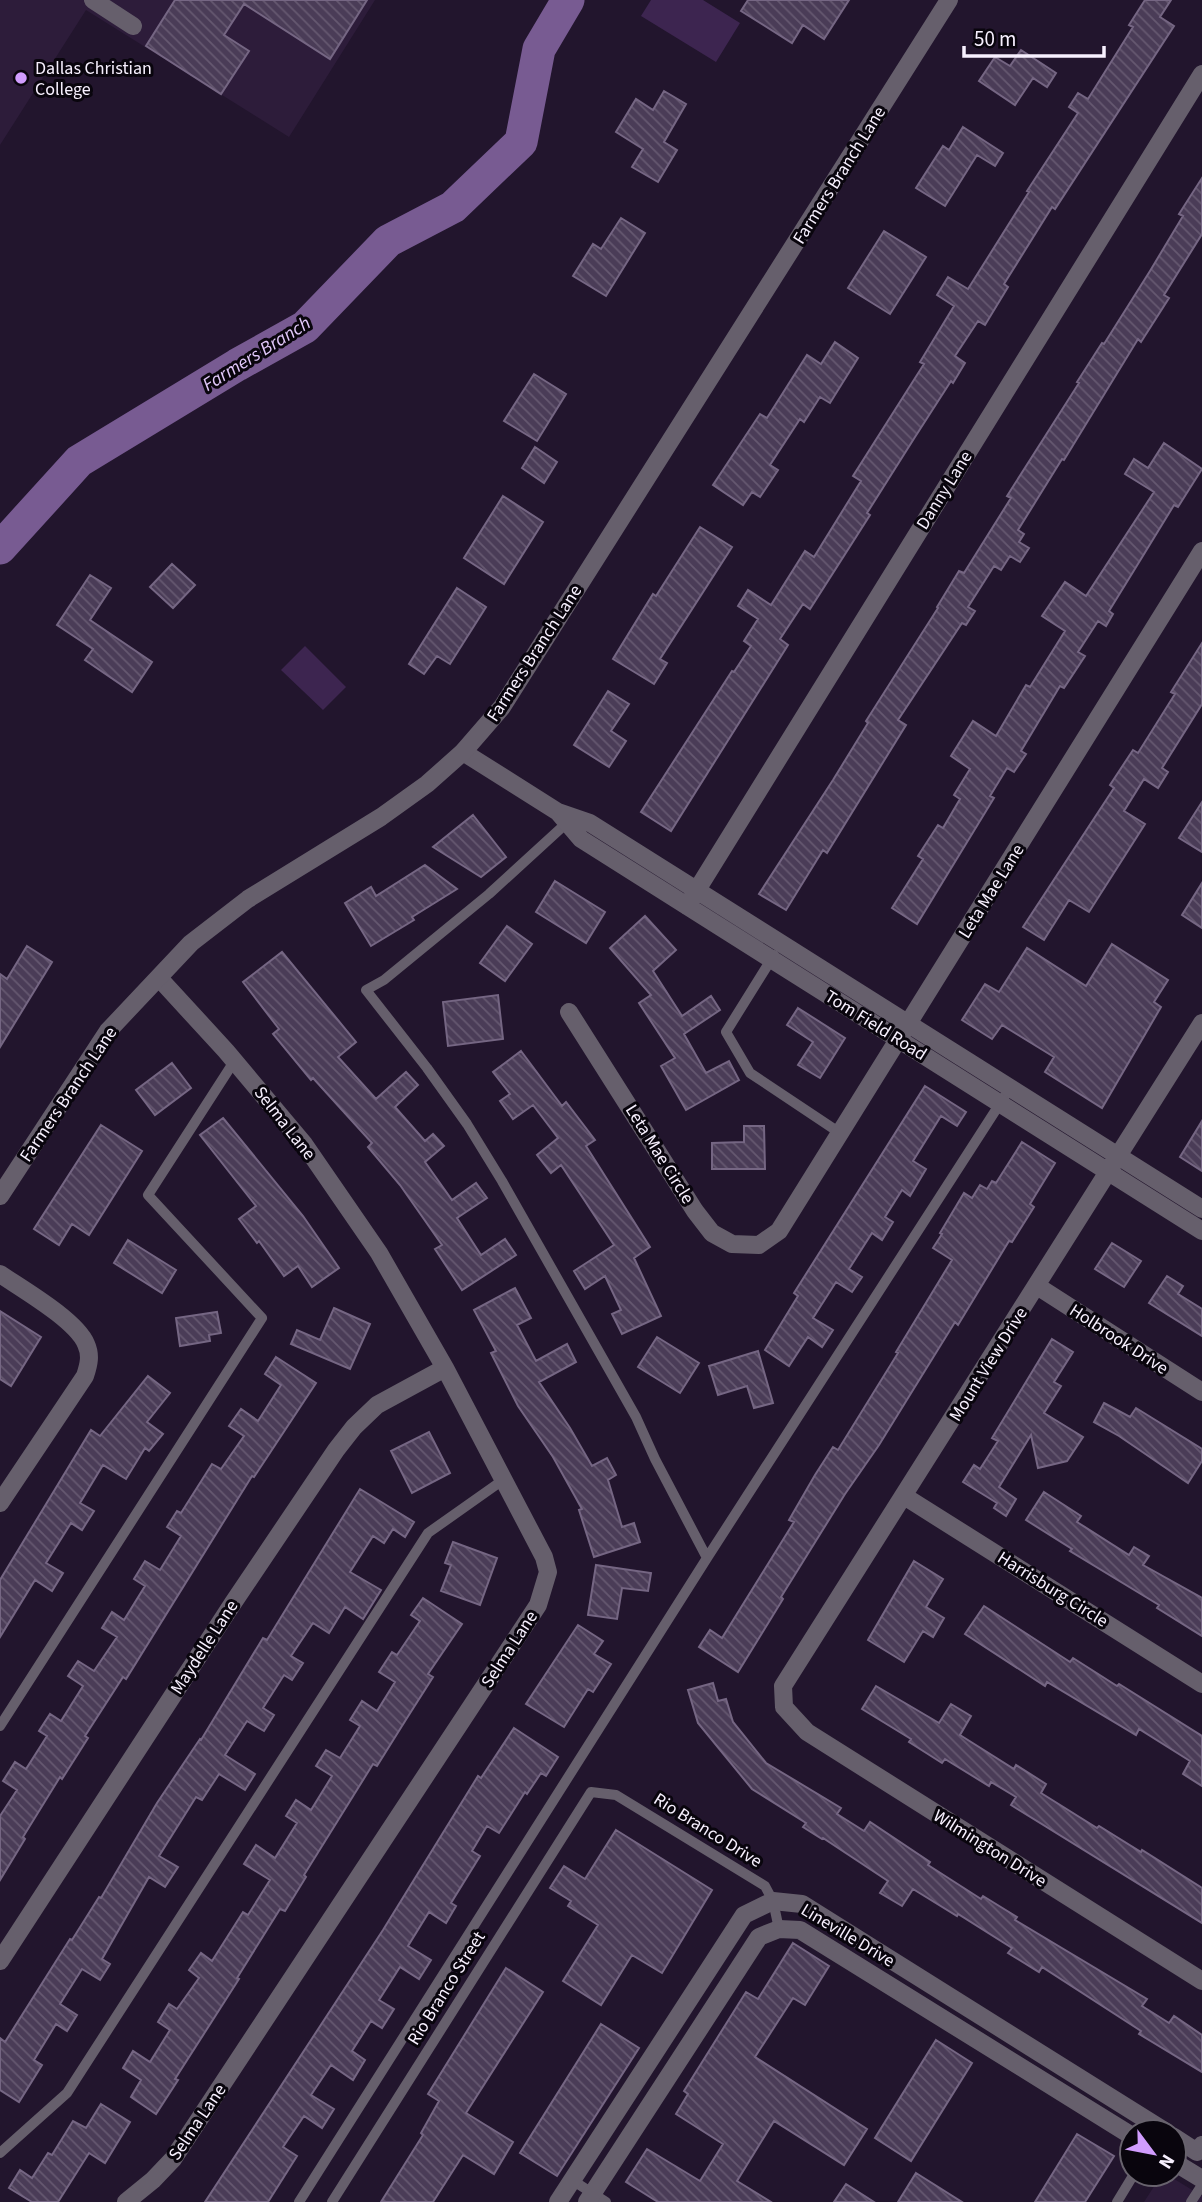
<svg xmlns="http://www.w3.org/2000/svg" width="1202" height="2202" font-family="'Source Sans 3',sans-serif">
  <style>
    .built { fill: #2d1c3a }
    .pitch { fill: #3d2550 }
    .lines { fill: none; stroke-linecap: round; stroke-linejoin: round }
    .river { stroke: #785b92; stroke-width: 33 }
    .building { fill: url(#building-back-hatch); stroke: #756683; stroke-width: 2 }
    .service { stroke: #665f6c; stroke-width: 10 }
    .minor { stroke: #665f6c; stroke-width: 18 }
    .tertiary { stroke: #665f6c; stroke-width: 18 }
    .poi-dot { fill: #d19dfe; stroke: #09050d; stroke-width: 2.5 }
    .labels { text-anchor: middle; stroke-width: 6; stroke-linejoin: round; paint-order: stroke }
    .poi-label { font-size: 18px; fill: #f7f0fe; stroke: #09050d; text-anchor: start }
    .street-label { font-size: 18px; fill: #f7f0fe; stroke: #09050d }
    .water-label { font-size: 19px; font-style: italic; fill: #e2c9fb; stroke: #09050d }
  </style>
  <defs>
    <pattern id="building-back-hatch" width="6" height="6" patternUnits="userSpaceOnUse" patternTransform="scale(1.75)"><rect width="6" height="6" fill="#4a3c57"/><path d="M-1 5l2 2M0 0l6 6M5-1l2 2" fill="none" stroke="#655870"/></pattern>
  </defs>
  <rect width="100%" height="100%" fill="#22152d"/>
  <path class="built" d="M0,0H375L289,137L86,10L0,145Z
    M1162,2174H1166L1202,2196V2202H1144Z"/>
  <path class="pitch" d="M651,0H703L740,23L716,62L641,16Z
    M305,646L346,687L323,710L281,670Z"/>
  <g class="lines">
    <path class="river" d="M0,548L79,461L237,365L305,327L388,241L453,207L521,142L539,49L568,0"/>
  </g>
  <path class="building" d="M175,0H367L330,59L244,4L224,35L249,51L221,94L146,46Z
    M748,0H849L824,39L803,25L792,43L741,11Z
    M1145,0H1171L1160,17L1174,26L1055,209L1052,207L1004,284L1008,287L985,325L978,321L955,356L965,363L953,383L951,381L915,437L867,513L870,515L810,609L803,604L780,639L788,645L671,831L641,812L732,671L734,672L751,646L744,641L758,619L738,606L748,590L771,605L805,551L814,557L861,481L853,476L924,364L920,362L954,306L937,295L948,277L968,289L1029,192L1027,191L1078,113L1069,107L1078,93L1088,99L1133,27L1129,25Z
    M1021,50L1056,73L1047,87L1033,78L1015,105L979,81L995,57L1010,66Z
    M664,91L686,104L664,142L677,150L658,182L632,167L643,149L616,132L636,99L653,110Z
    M963,127L1003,153L995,166L977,155L945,206L916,188L943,146L949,150Z
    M1202,178V234L1164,295L1169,298L1141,342L1138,339L1064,460L1062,459L1018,530L1024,534L1019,542L1029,548L1020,562L1010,556L1001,570L994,566L968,607L975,611L966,625L962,623L898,720L906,725L827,853L823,850L786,910L759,894L833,780L868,723L866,721L938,608L937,607L959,571L964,573L1011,498L1007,496L1079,383L1077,382L1102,343L1104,344L1150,271L1183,216L1179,214Z
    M621,218L645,233L606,296L573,276L593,244L601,249Z
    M884,231L926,257L890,314L848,288Z
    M835,342L858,358L830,403L820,397L804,422L800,419L770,465L778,470L760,497L752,492L743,505L713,485L760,414L767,418L807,355L821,364Z
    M534,374L566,394L537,441L504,421Z
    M1164,443L1202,469L1178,507L1174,505L1141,559L1109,611L1113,614L1106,626L1098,621L1078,652L1085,656L1064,688L1060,686L1021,751L1026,754L1014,772L1007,768L990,796L994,798L917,924L892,908L923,859L918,856L938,825L943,828L960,799L954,795L970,769L951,756L973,721L996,736L1026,685L1030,687L1065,631L1042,616L1065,582L1086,596L1154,492L1125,474L1134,459L1148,468Z
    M535,447L557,462L544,483L522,468Z
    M503,496L543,522L504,584L464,558Z
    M700,527L732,547L660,659L667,663L654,684L613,659L653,594L656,596Z
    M172,564L195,585L173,608L150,587Z
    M90,575L111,588L90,620L152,662L132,692L85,660L93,649L57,625Z
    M457,588L486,607L450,664L437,656L424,674L409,664Z
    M1202,643V704L1162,768L1168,772L1158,788L1144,779L1124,811L1145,824L1089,912L1069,900L1044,940L1023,927L1114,788L1110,785L1133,750L1138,753L1175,694L1171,692Z
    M608,691L629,704L611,731L626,741L609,767L574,745Z
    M1202,802V852L1179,838Z
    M473,815L506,857L481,877L433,847Z
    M425,865L457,889L412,917L414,920L371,946L345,903L371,887L376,896Z
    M555,881L605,912L586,943L536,912Z
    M1202,883V928L1182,915Z
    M645,916L676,950L653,971L682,1016L711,996L720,1010L684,1034L706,1073L729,1061L739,1080L686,1110L661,1066L675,1058L639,1003L651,995L610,948Z
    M507,926L532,944L505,981L480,963Z
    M1112,944L1168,980L1154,1002L1161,1007L1102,1108L1045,1072L1054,1057L1002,1025L992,1039L962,1020L985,984L999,992L1027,948L1086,986Z
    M27,946L52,962L0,1047V974L7,979Z
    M282,952L356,1042L338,1057L376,1099L406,1072L418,1085L395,1107L425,1141L433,1134L444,1146L425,1162L452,1200L476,1183L487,1198L457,1218L481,1255L505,1239L516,1255L462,1290L435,1249L442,1245L400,1185L368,1147L372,1143L313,1078L311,1080L273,1034L279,1029L243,982Z
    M498,995L503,1039L448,1046L443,1002Z
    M798,1008L845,1038L820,1078L798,1065L813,1042L787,1025Z
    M521,1051L562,1106L566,1102L595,1140L586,1146L650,1247L634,1258L661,1316L622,1334L612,1314L621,1310L605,1276L585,1289L574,1271L614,1245L561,1165L551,1173L537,1155L558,1138L533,1105L513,1119L500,1101L510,1094L493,1072Z
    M172,1063L191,1088L155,1115L136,1090Z
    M925,1086L966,1112L957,1126L941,1116L913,1161L926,1169L910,1196L902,1190L885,1217L893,1222L882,1240L872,1233L849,1269L862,1277L852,1292L836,1282L813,1318L833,1330L822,1347L808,1337L789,1366L765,1350L798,1296L794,1293Z
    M223,1118L303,1216L339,1268L312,1287L298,1266L284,1276L259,1241L257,1243L239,1219L256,1206L200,1135Z
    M1202,1121V1171L1180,1157Z
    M101,1125L142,1151L89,1235L72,1224L59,1245L34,1229Z
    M744,1126H764L765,1169H712V1143L744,1142Z
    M1022,1142L1055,1163L1030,1204L1034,1207L1012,1242L1009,1241L958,1325L955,1322L879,1445L845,1494L781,1597L783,1599L738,1672L699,1647L710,1630L722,1638L794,1522L789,1520L815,1475L833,1447L838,1450L898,1353L896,1352L952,1260L933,1248L942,1234L940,1233L964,1193L972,1198L980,1185L987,1189L992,1181L996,1183Z
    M128,1240L176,1270L162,1293L114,1263Z
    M1112,1243L1141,1261L1124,1287L1095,1269Z
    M1167,1276L1183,1286L1178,1294L1202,1309V1336L1149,1303Z
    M515,1288L531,1318L517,1325L536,1361L567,1344L576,1362L539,1382L570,1428L592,1466L607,1458L616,1475L608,1480L622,1527L634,1523L640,1542L594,1557L579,1510L582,1509L553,1457L518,1406L491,1353L496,1351L474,1310Z
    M334,1308L370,1324L350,1369L291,1344L297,1330L320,1340Z
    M0,1311L41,1337L11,1386L0,1379Z
    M217,1312L221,1333L209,1335L210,1341L180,1346L176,1318Z
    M657,1337L699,1363L680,1393L638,1367Z
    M1052,1339L1073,1352L1054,1382L1061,1386L1044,1413L1083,1437L1067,1461L1038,1468L1031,1435L999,1487L1016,1499L1006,1516L994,1508L997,1503L963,1482L974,1465L980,1469L998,1441L992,1438Z
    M758,1351L773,1403L754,1408L747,1386L718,1395L709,1366Z
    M276,1357L316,1383L254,1477L252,1476L126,1679L123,1677L85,1736L88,1738L62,1779L60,1777L23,1837L25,1839L0,1880V1816L17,1790L3,1781L15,1762L26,1769L47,1736L39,1731L50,1714L61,1721L83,1686L68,1676L78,1661L94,1671L117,1637L102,1628L112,1612L124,1620L145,1586L134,1579L145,1561L160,1570L181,1536L167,1527L177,1511L181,1513L212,1464L221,1469L244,1436L229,1426L241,1409L258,1421L281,1385L265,1374Z
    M148,1376L170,1393L147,1422L163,1434L149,1451L145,1448L126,1479L103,1465L80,1503L94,1511L82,1530L71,1523L46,1563L63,1573L52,1591L35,1580L0,1637V1580L91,1430L100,1436Z
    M1104,1403L1130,1417L1136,1408L1202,1449V1461L1188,1483L1119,1436L1094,1422Z
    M429,1432L450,1473L412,1493L391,1451Z
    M360,1489L414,1522L405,1537L393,1529L384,1543L373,1536L350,1572L381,1590L363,1619L345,1607L329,1633L313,1623L291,1656L303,1663L292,1680L284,1675L263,1708L274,1715L264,1731L247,1721L225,1755L255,1774L245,1790L219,1774L202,1800L196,1797L159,1856L178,1867L165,1887L149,1877L102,1959L110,1964L100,1980L82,1969L60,2004L77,2015L67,2031L56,2024L34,2060L42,2065L19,2102L0,2090V2038L5,2042L70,1939L72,1940L99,1897L101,1898L157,1803L200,1739L201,1740L263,1638L267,1640Z
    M1044,1492L1081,1516L1077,1522L1129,1555L1134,1547L1149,1556L1143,1565L1202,1598V1636L1157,1608L1159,1605L1070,1551L1072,1549L1026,1520Z
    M453,1542L497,1558L480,1605L441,1591L451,1565L445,1563Z
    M914,1561L943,1579L926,1607L944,1618L933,1637L923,1631L904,1662L868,1640Z
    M596,1565L651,1573L648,1591L622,1588L617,1619L588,1615Z
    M423,1598L462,1624L428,1674L433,1677L407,1718L377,1766L373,1764L304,1875L306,1877L285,1911L280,1909L237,1978L239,1979L175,2079L178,2080L156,2114L131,2097L141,2080L123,2068L133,2051L150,2062L170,2030L158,2022L169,2004L177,2009L199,1978L189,1970L201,1953L212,1961L243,1912L248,1915L270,1880L244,1864L256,1845L275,1858L297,1823L286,1816L296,1800L311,1810L332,1776L316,1766L326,1750L340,1758L360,1726L350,1720L362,1701L377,1711L395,1682L379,1672L392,1652L397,1655L420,1621L411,1615Z
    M984,1606L1070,1662L1073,1658L1117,1686L1119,1684L1202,1736V1786L1183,1774L1190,1761L1139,1729L1136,1735L1047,1682L1045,1686L965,1634Z
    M578,1625L603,1641L594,1654L611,1664L593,1692L588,1689L564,1727L526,1704Z
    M713,1683L718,1701L726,1699L733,1722L766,1763L841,1808L837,1814L864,1831L870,1822L930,1862L928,1865L981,1899L983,1896L1017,1917L1015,1920L1147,1999L1142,2006L1169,2023L1174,2016L1202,2035V2072L1139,2034L1141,2031L1042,1967L1039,1972L1008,1953L1012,1948L958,1914L957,1916L913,1889L902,1906L880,1893L888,1881L823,1838L822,1839L803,1827L806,1823L752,1789L698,1723L688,1690Z
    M876,1686L939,1723L951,1704L971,1716L960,1735L1014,1769L1016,1765L1046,1784L1041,1793L1097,1828L1099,1826L1141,1852L1142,1850L1202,1888V1923L1011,1805L1016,1797L991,1782L989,1786L945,1759L942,1763L909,1742L911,1739L862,1709Z
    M514,1728L558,1757L546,1776L541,1773L527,1794L525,1792L499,1833L487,1826L472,1851L480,1856L451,1903L456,1906L446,1923L429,1912L408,1946L431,1960L419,1979L400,1967L379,2000L394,2009L382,2028L371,2021L352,2051L365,2060L353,2080L331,2065L311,2095L334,2109L322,2128L304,2116L283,2147L297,2156L268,2202H205L383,1930L478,1776L481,1778Z
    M616,1830L712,1890L662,1973L632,1955L601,2005L563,1981L598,1925L568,1906L571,1901L550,1888L564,1866L585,1879Z
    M793,1943L829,1966L805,2005L793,1998L755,2057L867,2129L844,2165L774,2121L737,2181L771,2202H658L626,2182L647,2149L700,2181L723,2144L676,2114L688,2094L684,2091L746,1992L758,1999Z
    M506,1968L543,1992L466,2113L513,2142L494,2174L463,2155L433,2202H381L423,2135L421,2133L439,2101L428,2094Z
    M601,2024L639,2048L557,2176L520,2153Z
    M936,2040L972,2063L911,2161L875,2138Z
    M101,2104L130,2122L105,2163L89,2153L58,2202H32L9,2188L20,2170L32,2178L48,2153L52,2155L73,2121L86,2128Z
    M1077,2134L1114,2156L1085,2202H1035Z
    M916,2173L962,2202H898Z
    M846,2184L874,2202H834Z"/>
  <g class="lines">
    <path class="service" d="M571,819L489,894L384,980L366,990L427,1068L467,1124L502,1181L636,1417L655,1459L707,1558
      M774,955L726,1032L750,1073L840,1133
      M0,1726L262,1318L148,1195L235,1060
      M0,2153L67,2093L428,1533L503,1480
      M572,2180L606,2202
      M299,2202L707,1558L1010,1088
      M332,2202L591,1792L616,1795L765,1886L773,1901L779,1929
      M1117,2202L1134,2174
      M1191,2202L1202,2185"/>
    <path class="minor" d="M93,0L133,26
      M463,752L558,812L590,823L1202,1209
      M558,812L581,839L1202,1231
      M687,906L1202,74
      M569,1012L695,1211L712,1233L732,1244L759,1245L779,1231L1202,551
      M1202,1023L783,1686L784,1707L807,1732L1202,1981
      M0,1274C22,1289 76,1320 86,1344C91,1355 89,1364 85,1376L0,1503
      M1037,1286L1202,1392
      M904,1496L1202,1684
      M0,1961L233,1603L336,1450L354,1427L377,1405L445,1368
      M1174,2137L1197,2152L1202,2145
      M1174,2162L1202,2179
      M126,2202L153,2180L173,2159L538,1605L548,1572L544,1557L445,1368L379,1253L304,1144L226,1051L159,978
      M558,2202L744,1915L773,1901L802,1904L1166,2132
      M587,2202L759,1937L779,1929L800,1930L1132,2136"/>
    <path class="tertiary" d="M0,1196L108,1031L191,943L248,899L381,817L427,784L463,752L502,707L949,0"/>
  </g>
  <circle class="poi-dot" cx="21" cy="78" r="7"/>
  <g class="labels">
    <g class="poi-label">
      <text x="35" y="74">Dallas Christian<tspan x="35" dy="21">College</tspan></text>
    </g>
    <g class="street-label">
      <text transform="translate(839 175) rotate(-58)" y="6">Farmers Branch Lane</text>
      <text transform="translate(944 490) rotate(-58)" y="6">Danny Lane</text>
      <text transform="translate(534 653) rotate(-57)" y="6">Farmers Branch Lane</text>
      <text transform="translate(991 891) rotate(-58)" y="6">Leta Mae Lane</text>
      <text transform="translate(876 1025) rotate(32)" y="6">Tom Field Road</text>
      <text transform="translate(68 1094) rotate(-56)" y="6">Farmers Branch Lane</text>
      <text transform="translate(285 1123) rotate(52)" y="6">Selma Lane</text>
      <text transform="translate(660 1154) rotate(58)" y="6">Leta Mae Circle</text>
      <text transform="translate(1119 1339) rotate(33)" y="6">Holbrook Drive</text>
      <text transform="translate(988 1364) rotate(-58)" y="6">Mount View Drive</text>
      <text transform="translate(1053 1589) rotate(32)" y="6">Harrisburg Circle</text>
      <text transform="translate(204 1647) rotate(-57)" y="6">Maydelle Lane</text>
      <text transform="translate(509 1649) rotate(-57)" y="6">Selma Lane</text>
      <text transform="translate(708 1830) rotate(32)" y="6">Rio Branco Drive</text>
      <text transform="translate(990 1848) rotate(32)" y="6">Wilmington Drive</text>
      <text transform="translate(848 1935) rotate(31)" y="6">Lineville Drive</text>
      <text transform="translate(446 1988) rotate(-58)" y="6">Rio Branco Street</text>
      <text transform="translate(197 2122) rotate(-56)" y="6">Selma Lane</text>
    </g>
    <g class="water-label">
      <text transform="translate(256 353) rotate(-32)" y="7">Farmers Branch</text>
    </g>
  </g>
  <g transform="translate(1153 2153) rotate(122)"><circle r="33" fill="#09050d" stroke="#68636d" stroke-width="2"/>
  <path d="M0-5L12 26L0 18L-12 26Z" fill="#d19dfe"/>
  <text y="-10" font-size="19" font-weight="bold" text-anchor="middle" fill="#f7f0fe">N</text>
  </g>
  <path d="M964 46v10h140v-10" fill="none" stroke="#f7f0fe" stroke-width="3.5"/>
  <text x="974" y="46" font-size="21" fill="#f7f0fe" stroke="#09050d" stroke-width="5" paint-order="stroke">50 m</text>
</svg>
